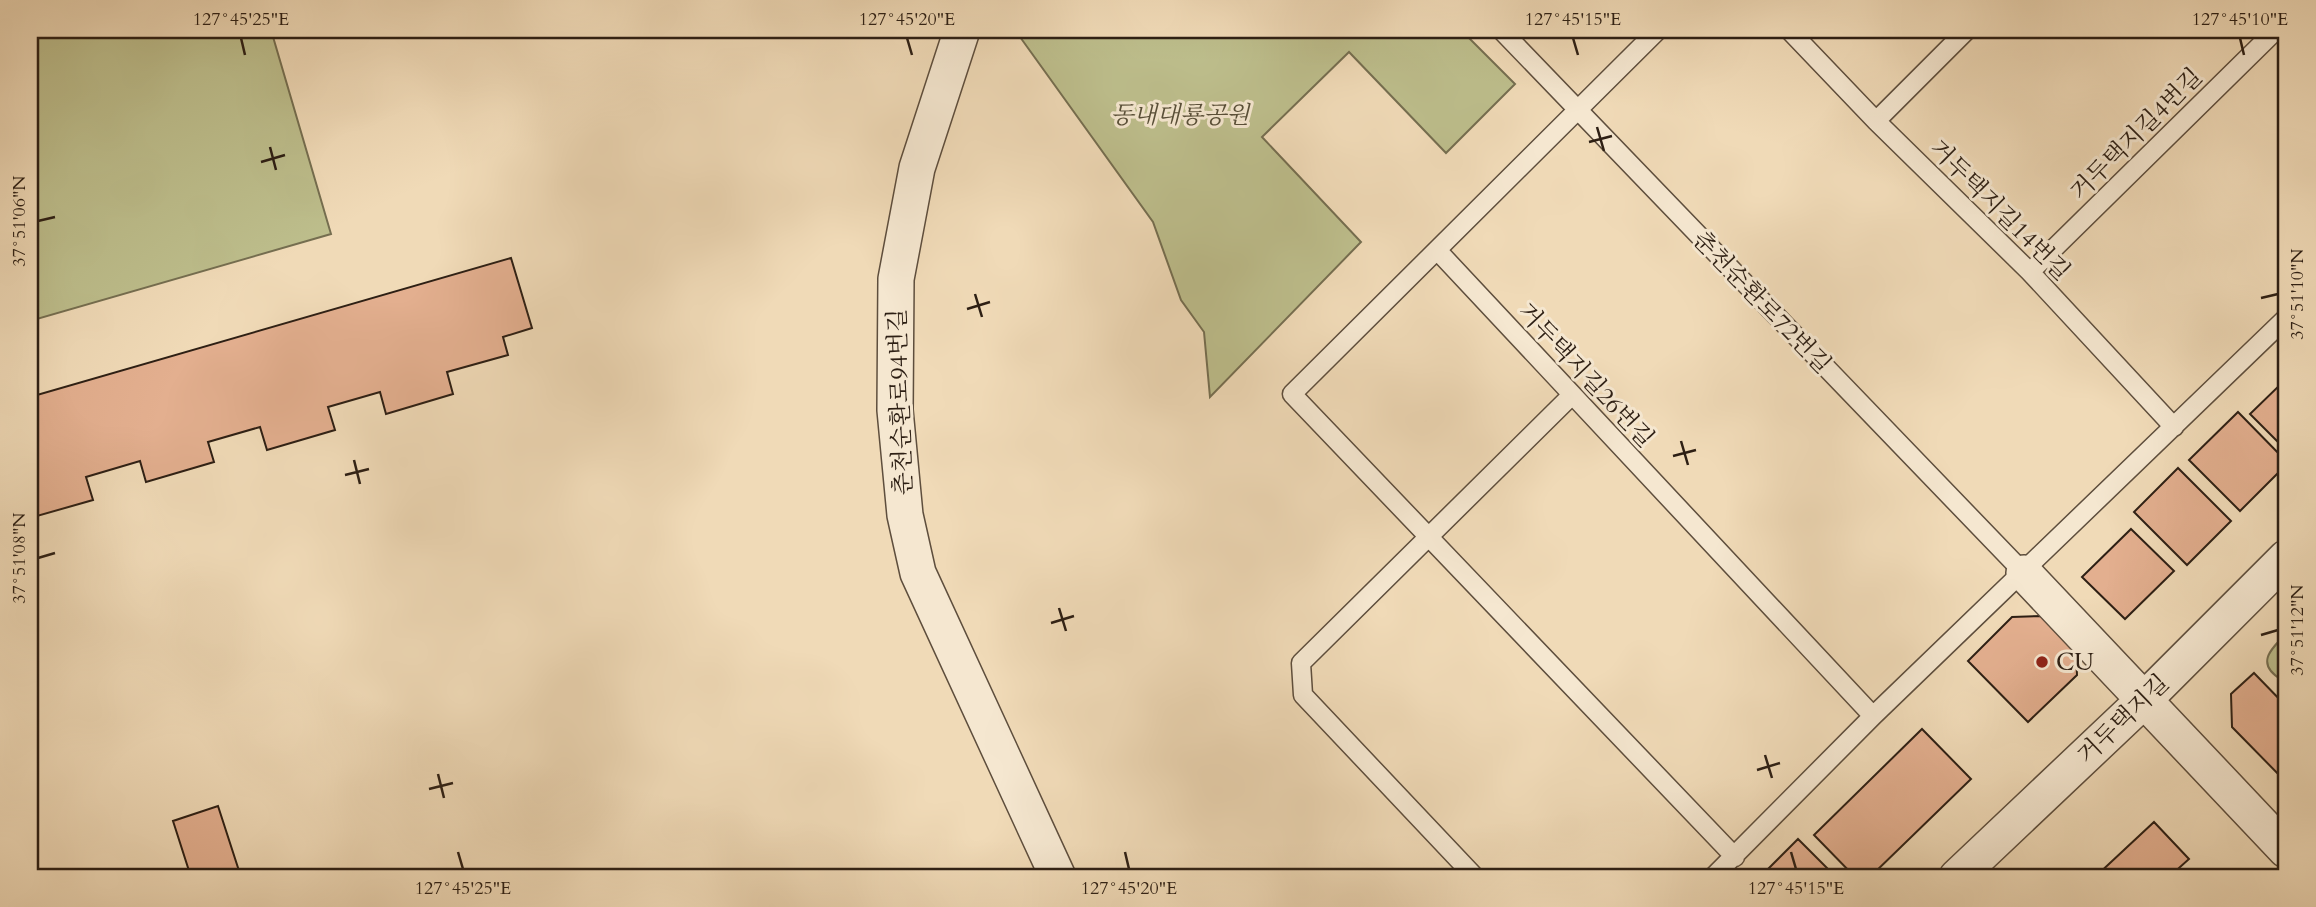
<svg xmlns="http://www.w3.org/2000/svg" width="2316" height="907" font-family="Cardo,'Noto Serif KR',serif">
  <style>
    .green { fill: #bdbe8c; stroke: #756e50; stroke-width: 2 }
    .building { fill: #e3af8f; stroke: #2d1f14; stroke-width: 2 }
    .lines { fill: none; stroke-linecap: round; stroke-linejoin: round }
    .service-casing { stroke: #5e4e3d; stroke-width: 21 }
    .minor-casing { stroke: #5e4e3d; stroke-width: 38 }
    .service { stroke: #f5e7d0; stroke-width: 18 }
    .minor { stroke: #f5e7d0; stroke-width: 35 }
    .ticks { fill: none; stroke: #2d1f14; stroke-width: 2.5 }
    .poi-dot { fill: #8f2418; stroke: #f5e7d0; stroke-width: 2.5 }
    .labels { text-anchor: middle; stroke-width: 6; stroke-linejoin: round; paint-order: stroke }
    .park-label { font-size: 24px; font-style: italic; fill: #584f38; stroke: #f5e7d0 }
    .street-label { font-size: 24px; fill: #2d1f14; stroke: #f5e7d0 }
    .poi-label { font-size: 24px; fill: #2d1f14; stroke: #f5e7d0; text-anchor: start }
    .neatline { fill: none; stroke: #2d1f14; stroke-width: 2.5 }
    .ticks-label { font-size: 18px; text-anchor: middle; fill: #2d1f14 }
  </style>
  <rect width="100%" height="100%" fill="#f0dab7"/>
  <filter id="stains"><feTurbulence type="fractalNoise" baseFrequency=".00286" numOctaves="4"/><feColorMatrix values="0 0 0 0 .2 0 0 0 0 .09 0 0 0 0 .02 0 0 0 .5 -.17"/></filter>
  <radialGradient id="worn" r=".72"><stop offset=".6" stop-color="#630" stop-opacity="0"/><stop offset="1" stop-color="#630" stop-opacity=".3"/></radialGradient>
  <path class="green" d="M30,30H271L331,234L30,321Z
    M1015,30H1461L1515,84L1446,153L1349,52L1262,137L1361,242L1210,397L1204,332L1181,300L1153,222Z
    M2286,634V680H2282C2255,664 2270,650 2286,634Z"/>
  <path class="building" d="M511,258L532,328L503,337L508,355L447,372L453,394L386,414L380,392L328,407L335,430L267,450L260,427L208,442L214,462L146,482L140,461L86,477L93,500L30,518V397Z
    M2286,379V450L2250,414Z
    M2238,412L2286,461V465L2240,511L2189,460Z
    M2178,468L2231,521L2187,565L2134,512Z
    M2131,529L2174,571L2125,619L2082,577Z
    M2043,616L2076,650L2077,675L2028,722L1968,661L2012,617Z
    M2254,673L2286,706V782L2232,727L2231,694Z
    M1922,729L1971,779L1870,877H1855L1814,835Z
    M218,806L241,877H191L173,821Z
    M2154,822L2189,859L2169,877H2095Z
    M1798,839L1836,877H1760Z"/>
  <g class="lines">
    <g class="service-casing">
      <path id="service" d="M1501,30L2024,573
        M1658,30L1292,394L1735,857
        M1789,30L1876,121L2030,272L2174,427
        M1876,121L1967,30
        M1437,250L1873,716
        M2030,272L2276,30
        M1475,877L1303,695L1301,663L1571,396
        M1713,877L1873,716L2286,318"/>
    </g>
    <g class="minor-casing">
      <path id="minor" d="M962,30L917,168L896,279L895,410L905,515L918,573L1058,877
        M2024,573L2286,850
        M1957,877L2144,700L2286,558"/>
    </g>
    <use href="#service" class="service"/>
    <use href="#minor" class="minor"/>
  </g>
  <path class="ticks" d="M241,38L245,55M907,38L912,55M1573,38L1578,55M2240,38L2244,55M1597,127L1604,151M1589,142L1612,136M270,147L276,170M261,162L285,155M38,221L55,217M975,294L982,317M2261,298L2278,294M967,309L990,302M1681,441L1688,465M1673,456L1696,450M354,460L360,484M345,475L369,469M38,558L55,553M1059,608L1066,631M1051,623L1074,616M2261,635L2278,630M1765,755L1772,778M1757,770L1780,763M438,774L444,798M429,789L453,783M458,852L463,869M1125,852L1129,869M1791,852L1796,869"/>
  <circle class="poi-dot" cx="2042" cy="662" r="7"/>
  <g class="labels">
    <g class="park-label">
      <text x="1180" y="123">동내대룡공원</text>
    </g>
    <g class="street-label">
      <text transform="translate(2136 134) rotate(-45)" y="8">거두택지길4번길</text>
      <text transform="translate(2000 210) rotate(45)" y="8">거두택지길14번길</text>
      <text transform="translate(1762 302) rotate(46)" y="8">춘천순환로72번길</text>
      <text transform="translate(1586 375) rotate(47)" y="8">거두택지길26번길</text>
      <text transform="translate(900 402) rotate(-92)" y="8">춘천순환로94번길</text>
      <text transform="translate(2123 719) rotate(-44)" y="8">거두택지길</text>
    </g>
    <g class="poi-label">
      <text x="2056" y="670">CU</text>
    </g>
  </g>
  <rect width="2316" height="907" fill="none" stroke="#f0dab7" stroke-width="77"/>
  <rect x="38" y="38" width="2240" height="831" class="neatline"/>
  <g class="ticks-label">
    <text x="241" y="25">127°45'25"E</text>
    <text x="907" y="25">127°45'20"E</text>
    <text x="1573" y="25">127°45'15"E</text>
    <text x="2240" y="25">127°45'10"E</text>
    <text transform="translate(19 221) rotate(-90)" y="6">37°51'06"N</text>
    <text transform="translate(2297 294) rotate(-90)" y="6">37°51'10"N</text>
    <text transform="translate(19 558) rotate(-90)" y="6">37°51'08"N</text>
    <text transform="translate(2297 630) rotate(-90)" y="6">37°51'12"N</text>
    <text x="463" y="894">127°45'25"E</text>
    <text x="1129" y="894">127°45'20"E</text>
    <text x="1796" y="894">127°45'15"E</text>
  </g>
  <rect width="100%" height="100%" filter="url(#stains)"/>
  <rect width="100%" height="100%" fill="url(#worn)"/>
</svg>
